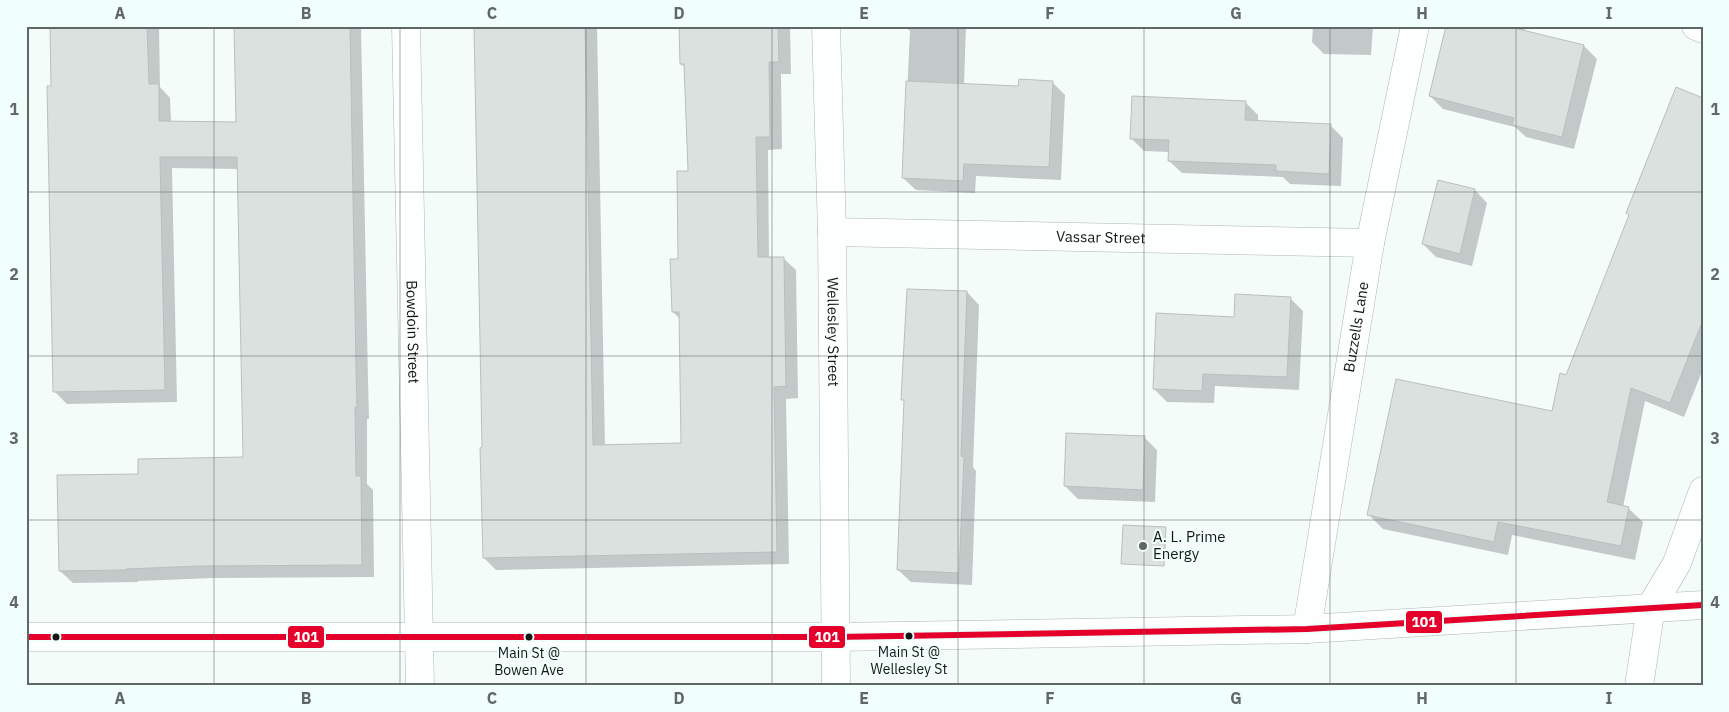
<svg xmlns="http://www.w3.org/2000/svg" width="1729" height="712" font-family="'IBM Plex Sans',sans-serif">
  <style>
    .shadow { fill: #0003 }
    .building { fill: #dbe1df; stroke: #babfbd }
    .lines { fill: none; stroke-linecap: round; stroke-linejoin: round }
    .minor-casing { stroke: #b0b6b4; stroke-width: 29 }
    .major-casing { stroke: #b0b6b4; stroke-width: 29 }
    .minor { stroke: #fdfffe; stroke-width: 28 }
    .major { stroke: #fdfffe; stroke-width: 28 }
    .bus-1-casing { stroke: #f0fffb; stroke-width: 10 }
    .bus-1 { stroke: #e4002b; stroke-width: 6 }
    .grid { fill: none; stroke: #616766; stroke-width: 1; stroke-opacity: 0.55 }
    .poi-dot { fill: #616766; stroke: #f0fffb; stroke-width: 2 }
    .bus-dot { fill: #121716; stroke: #f0fffb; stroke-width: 2 }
    .labels { text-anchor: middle; stroke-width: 4; stroke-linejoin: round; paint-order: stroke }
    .bus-label { font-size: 14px; fill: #121716; stroke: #f0fffb }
    .street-label { font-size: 15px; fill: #121716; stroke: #f0fffb }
    .poi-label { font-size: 15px; fill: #121716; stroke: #f0fffb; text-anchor: start }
    .line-badge { stroke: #f0fffb; stroke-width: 2 }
    .badge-label { font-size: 14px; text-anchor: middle; font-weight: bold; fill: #fff }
    .neatline { fill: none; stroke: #616766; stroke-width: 2 }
    .grid-label { font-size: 16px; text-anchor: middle; font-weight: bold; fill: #616766 }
  </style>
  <rect width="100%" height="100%" fill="#f4fcfa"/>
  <path class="shadow" d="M51,26H159L160,87L170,98L171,122L237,123L235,26H361L368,380L369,419H367V484L373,490L374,577L213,578L138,581V582L73,583L60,571L139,475L244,458L238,169L172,168L177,402L67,404L54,391Z
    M475,26H597L605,446L682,444L680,319L673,312L689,172L686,68L681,64L680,26H790L791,74H781L782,149L768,150L769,258H783L796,270L798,398L786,399L789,564L496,570L484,558L481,322Z
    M904,26H966L964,85L1020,87L1052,82L1065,95L1061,180L976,176L975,193L916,190L903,178L910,31Z
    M1313,26H1373L1371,55L1324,54L1312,42Z
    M1447,26H1526L1524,32L1584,46L1597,59L1574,149L1526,137L1515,127L1443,109L1430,96Z
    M1703,100V369L1684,417L1645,401L1623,507L1628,508L1643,522L1635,560L1512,535L1508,555L1383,529L1369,515L1553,412L1567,376Z
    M1246,103L1258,115V122L1330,125L1343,138L1341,186L1290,184L1283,177L1182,173L1169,161V152L1144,151L1131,138Z
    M1475,190L1487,203L1472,266L1436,257L1423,244Z
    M967,292L979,305L973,467L976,471L972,585L911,582L898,570L905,402L903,399Z
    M1290,298L1303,311L1299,390L1215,386L1214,403L1167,402L1154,389L1235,318Z
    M1145,438L1157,450L1155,502L1078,499L1065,486Z
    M1688,684L1703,685V686H1688Z"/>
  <path class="building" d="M50,26H147L149,84H159V121L236,122L234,26H350L356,367L357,407H355L356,476H361L362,565L200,566L126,569V570L59,571L57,475L138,474V459L243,457L237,157H160L165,390L53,392L47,86H51Z
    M474,26H585L593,445L681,443L679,312H672L670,259H678L677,171H688L684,64H680L679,26H778L779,62H769L770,137H756L758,257H784L786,386L774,387L777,552L483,558L480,448L482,447Z
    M1446,26H1506L1584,45L1562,137L1512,125L1514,118L1429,96Z
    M1019,79L1053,81L1049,167L964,164L963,181L902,178L906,81L1018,86Z
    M1676,87L1703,98V320L1670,403L1631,388L1607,502L1629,507L1621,546L1498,522L1494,542L1367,515L1396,379L1552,411L1560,373L1566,375L1629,215L1626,213Z
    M1132,96L1246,101L1245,120L1331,124L1329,174L1276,171V165L1168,161L1169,140L1130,139Z
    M1438,180L1475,189L1460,254L1422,244Z
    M907,289L967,291L961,456L964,457L959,573L897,570L904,400H901Z
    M1235,294L1291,297L1287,377L1203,374L1202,391L1153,389L1156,313L1234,317Z
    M1066,433L1145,436L1143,490L1064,486Z
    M1123,525L1166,527L1164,566L1121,564Z"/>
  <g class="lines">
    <g class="minor-casing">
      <g id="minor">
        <path id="s1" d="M406,26L420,686"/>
        <path id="s2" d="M826,26L832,232L836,686"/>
        <path d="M1696,26L1703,29"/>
        <path id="s3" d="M832,232L1370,243"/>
        <path id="s4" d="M1307,629L1370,243L1415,26"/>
        <path d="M1639,686L1651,607L1677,563L1703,491"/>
      </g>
    </g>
    <g class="major-casing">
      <path id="major" d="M26,637H835L1307,629L1703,605"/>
    </g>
    <use href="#minor" class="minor"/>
    <use href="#major" class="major"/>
    <g class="bus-1-casing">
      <path id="bus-1" d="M26,637H835L1307,629L1703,605"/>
    </g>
    <use href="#bus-1" class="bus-1"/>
  </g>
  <path class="grid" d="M214,26V686M400,26V686M586,26V686M772,26V686M958,26V686M1144,26V686M1330,26V686M1516,26V686M26,192H1703M26,356H1703M26,520H1703"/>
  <circle class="poi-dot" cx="1143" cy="546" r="5"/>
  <g class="bus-dot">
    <circle cx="909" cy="636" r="4.5"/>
    <circle cx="56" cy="637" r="4.5"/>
    <circle cx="529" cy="637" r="4.5"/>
  </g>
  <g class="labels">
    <g class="bus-label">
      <text x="909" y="657">Main St @<tspan x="909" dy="17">Wellesley St</tspan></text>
      <text x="529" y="658">Main St @<tspan x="529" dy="17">Bowen Ave</tspan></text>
    </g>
    <g class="street-label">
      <text dy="5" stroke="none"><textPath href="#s3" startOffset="269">Vassar Street</textPath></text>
      <text dy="5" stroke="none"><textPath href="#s4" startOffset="306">Buzzells Lane</textPath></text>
      <text dy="5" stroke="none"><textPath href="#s1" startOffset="306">Bowdoin Street</textPath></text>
      <text dy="5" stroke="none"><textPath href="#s2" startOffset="306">Wellesley Street</textPath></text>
    </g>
    <g class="poi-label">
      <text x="1153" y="542">A. L. Prime<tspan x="1153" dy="17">Energy</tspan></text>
    </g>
  </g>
  <g class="line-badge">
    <rect x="1405" y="610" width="38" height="24" rx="5" fill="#e4002b"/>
    <rect x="287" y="625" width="38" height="24" rx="5" fill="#e4002b"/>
    <rect x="808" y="625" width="38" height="24" rx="5" fill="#e4002b"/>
  </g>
  <g class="badge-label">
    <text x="1424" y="627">101</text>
    <text x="306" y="642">101</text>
    <text x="827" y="642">101</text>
  </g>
  <rect width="1729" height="712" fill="none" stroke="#f0fffb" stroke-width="55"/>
  <rect x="28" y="28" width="1674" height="656" class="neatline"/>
  <g class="grid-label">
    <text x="120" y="19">A</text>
    <text x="306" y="19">B</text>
    <text x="492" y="19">C</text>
    <text x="679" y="19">D</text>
    <text x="864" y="19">E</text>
    <text x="1050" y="19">F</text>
    <text x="1236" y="19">G</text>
    <text x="1422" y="19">H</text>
    <text x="1609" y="19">I</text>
    <text x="14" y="115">1</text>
    <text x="1715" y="115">1</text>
    <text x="14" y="280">2</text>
    <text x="1715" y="280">2</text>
    <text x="14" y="444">3</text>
    <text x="1715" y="444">3</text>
    <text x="14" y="608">4</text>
    <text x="1715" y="608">4</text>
    <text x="120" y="704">A</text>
    <text x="306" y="704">B</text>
    <text x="492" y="704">C</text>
    <text x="679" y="704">D</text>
    <text x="864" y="704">E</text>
    <text x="1050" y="704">F</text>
    <text x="1236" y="704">G</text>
    <text x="1422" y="704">H</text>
    <text x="1609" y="704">I</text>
  </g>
</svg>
